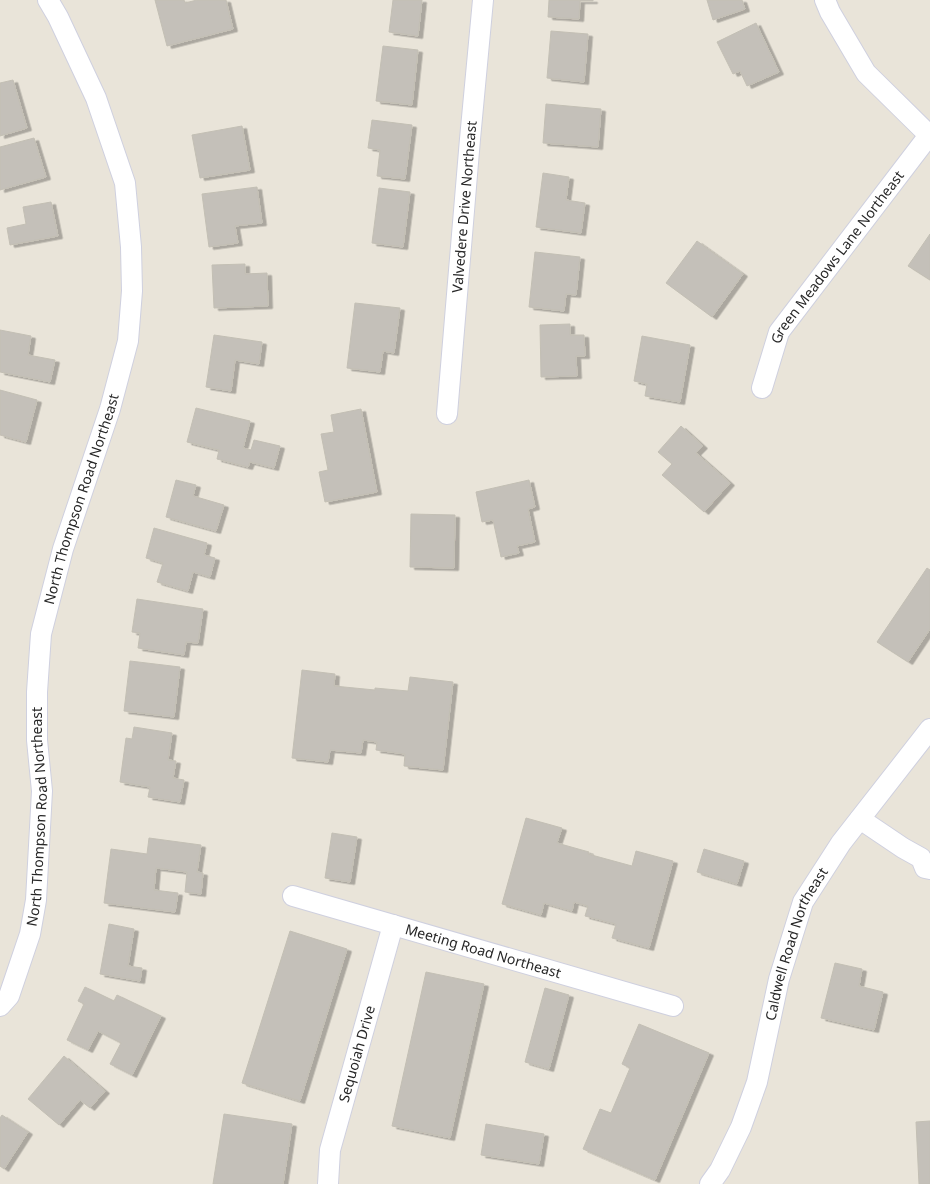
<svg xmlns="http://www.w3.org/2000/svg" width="930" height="1184" font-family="'Noto Sans',sans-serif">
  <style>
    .building { fill: #c4c0b9; stroke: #c3bfb4; filter: url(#shadow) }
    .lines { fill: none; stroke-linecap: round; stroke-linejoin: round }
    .street-casing { stroke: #cfd0df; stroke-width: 22 }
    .street { stroke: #fff; stroke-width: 20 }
    .labels { text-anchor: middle; stroke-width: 3; stroke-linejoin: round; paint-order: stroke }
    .street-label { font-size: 14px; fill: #272727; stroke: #fff }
  </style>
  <defs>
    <filter id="shadow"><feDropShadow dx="4.5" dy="2.5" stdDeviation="0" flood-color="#0004"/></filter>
  </defs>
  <rect width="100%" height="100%" fill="#e9e4d9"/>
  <path class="building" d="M155,0H184L185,3L197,0H226L233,29L167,46Z
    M393,0H422L418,36L389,32Z
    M549,0H593V1H580L579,19L548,17Z
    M707,0H742L745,9L713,20Z
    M756,23L779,72L747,86L740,71L733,74L717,42Z
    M551,31L588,34L584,82L547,78Z
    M383,46L418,50L412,105L376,101Z
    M13,80L27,128L0,136V83Z
    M546,104L601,109L598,147L543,143Z
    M372,120L412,125L405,179L377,176L380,150L368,148Z
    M242,126L250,170L200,178L192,135Z
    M34,138L46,177L0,190V147Z
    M543,173L569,177L566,200L585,203L581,233L536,227Z
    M257,187L262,223L235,226L238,243L209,247L202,194Z
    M379,188L410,192L403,247L372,243Z
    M51,202L58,236L10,245L7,228L26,224L23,207Z
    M930,234V280L908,266Z
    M697,241L743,274L712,317L666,283Z
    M535,252L580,257L576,295L566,294L564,311L529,307Z
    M245,264V274L267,273L268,306L214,308L212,265Z
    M355,303L400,308L394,353L383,351L380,372L347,368Z
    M570,324V335H584L585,356H576L577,376L541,377L540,325Z
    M0,330L31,336L28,355L55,360L50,382L0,372Z
    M214,335L262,342L259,364L235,360L231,391L206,387Z
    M642,336L690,345L680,402L645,396L647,384L634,381Z
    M0,390L37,400L26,442L0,435Z
    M196,408L250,421L243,448L251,450L254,440L280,446L274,468L250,462L248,467L217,459L219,450L187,442Z
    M361,409L377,492L325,502L319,472L328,470L321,434L334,432L331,415Z
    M681,426L703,446L696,453L730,483L704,512L662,475L672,464L658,452Z
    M176,480L196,485L193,496L224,505L216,531L166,517Z
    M529,480L535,507L528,509L535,542L517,546L519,553L501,557L493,520L482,522L476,492Z
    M411,514L455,515L454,568L410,567Z
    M154,528L207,543L204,555L215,558L210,577L193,572L188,591L157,582L163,563L146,558Z
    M927,568L930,570V629L908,662L877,642Z
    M137,599L203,609L198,643L186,642L184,655L138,648L140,633L132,632Z
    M130,661L180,667L174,717L124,711Z
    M302,670L335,674L334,686L375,690V688L408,691L410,677L453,682L443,770L404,766L405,754L376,750L377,742L363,740L361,753L330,750L328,762L292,758Z
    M134,727L172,733L168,760L176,761L173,778L184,780L180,802L148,797L150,787L120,782L126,738L132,739Z
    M526,818L562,828L557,843L589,852L588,854L632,866L636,851L673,861L649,948L612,938L616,924L585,916L588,906L574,902L572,911L544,903L541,915L502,904Z
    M332,833L357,837L350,882L325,878Z
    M149,838L201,845L197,872L203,873L201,894L185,892L187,872L156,868L154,890L178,893L175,912L104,903L111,849L147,854Z
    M704,849L744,861L737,884L697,872Z
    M109,924L134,929L128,966L142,968L140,981L100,974Z
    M290,931L347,949L300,1101L242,1083Z
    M835,963L862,969L859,986L883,992L874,1030L821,1018Z
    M426,972L484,984L450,1138L392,1126Z
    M85,987L114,1001L117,995L161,1016L132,1075L110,1064L121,1043L98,1031L88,1050L67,1040L84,1004L78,1001Z
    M545,988L569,995L549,1069L525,1062Z
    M639,1024L709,1053L655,1180L583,1149L600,1109L611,1113L630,1068L622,1064Z
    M64,1056L105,1091L90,1108L80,1100L59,1125L28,1099Z
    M224,1114L292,1124L283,1184H213Z
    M2,1115L28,1132L4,1169L0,1166V1118Z
    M930,1121V1184H919L916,1122Z
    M486,1124L544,1134L539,1164L481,1155Z"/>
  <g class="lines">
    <g class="street-casing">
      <g id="street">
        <path d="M825,0L830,12L866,73L930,136"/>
        <path id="s1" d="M762,388L779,332L930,134"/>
        <path id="s2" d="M447,414L470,139L483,0"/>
        <path d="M860,819L903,848L921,858L925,868L930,869"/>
        <path id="s3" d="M293,896L673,1006"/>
        <path id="s4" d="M0,1006L9,996L30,934L36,900L42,791L37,740V692L41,634L63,549L110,409L128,341L132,291L131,247L125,183L96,98L58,17L48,0"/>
        <path id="s5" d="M328,1184L330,1150L393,925"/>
        <path id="s6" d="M710,1184L720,1170L741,1127L757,1082L779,979L803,902L841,843L930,729"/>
      </g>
    </g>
    <use href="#street" class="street"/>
  </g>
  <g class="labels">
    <g class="street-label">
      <text dy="5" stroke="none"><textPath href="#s2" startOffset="208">Valvedere Drive Northeast</textPath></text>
      <text dy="5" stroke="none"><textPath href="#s1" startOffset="153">Green Meadows Lane Northeast</textPath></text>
      <text dy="5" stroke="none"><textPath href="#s4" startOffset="521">North Thompson Road Northeast</textPath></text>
      <text dy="5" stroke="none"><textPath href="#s4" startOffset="197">North Thompson Road Northeast</textPath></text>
      <text dy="5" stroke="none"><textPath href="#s6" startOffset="257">Caldwell Road Northeast</textPath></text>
      <text dy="5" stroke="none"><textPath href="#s3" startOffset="198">Meeting Road Northeast</textPath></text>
      <text dy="5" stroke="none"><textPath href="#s5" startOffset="134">Sequoiah Drive</textPath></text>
    </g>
  </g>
</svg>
